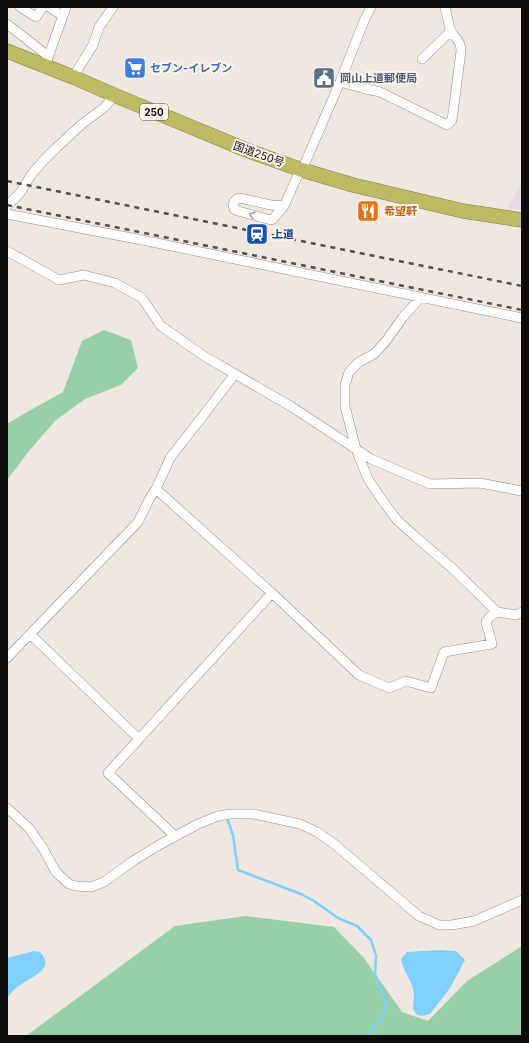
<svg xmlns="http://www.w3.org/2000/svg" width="529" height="1043" font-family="Inter,'Noto Sans JP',sans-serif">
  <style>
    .industrial { fill: #eed7e4 }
    .green { fill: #97cfa7 }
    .water { fill: #80d0ff }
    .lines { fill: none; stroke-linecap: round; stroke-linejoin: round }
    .stream { stroke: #80d0ff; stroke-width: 2.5 }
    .minor-casing { stroke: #938e88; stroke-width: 10 }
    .highway-casing { stroke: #7f7d44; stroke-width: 15 }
    .minor { stroke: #fff; stroke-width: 9 }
    .highway { stroke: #bdba64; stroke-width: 14 }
    .rail { stroke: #53504c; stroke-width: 2.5; stroke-dasharray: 5 5; stroke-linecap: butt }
    .oneway { stroke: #9e9d9d }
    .labels { text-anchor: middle; stroke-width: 4; stroke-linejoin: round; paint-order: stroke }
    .shield { fill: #fbf5ee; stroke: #54514e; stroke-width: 1 }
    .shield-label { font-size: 10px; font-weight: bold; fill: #0d0b09 }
    .shop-label { font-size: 11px; font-weight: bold; fill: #366cbe; stroke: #fbf5ee; text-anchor: start }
    .service-label { font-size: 11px; font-weight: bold; fill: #4e5e75; stroke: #fbf5ee; text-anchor: start }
    .street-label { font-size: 11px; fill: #0d0b09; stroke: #fbf5ee }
    .food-label { font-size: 11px; font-weight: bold; fill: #c56008; stroke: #fbf5ee; text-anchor: start }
    .transit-label { font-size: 11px; font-weight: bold; fill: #164399; stroke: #fbf5ee; text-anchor: start }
  </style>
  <rect width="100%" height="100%" fill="#eee8e1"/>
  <path class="industrial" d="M522,184V210L508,208L520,185Z"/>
  <path class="green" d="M104,330L131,340L138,368L121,385L85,399L56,420L29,451L10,476L7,482V424L20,416L63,392L82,341Z
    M245,916L334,927L364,958L402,1012L428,1021L467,981L522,946V1036H26L175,926Z"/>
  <path class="water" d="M440,950L456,951L465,960L450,988L430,1014L422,1016L417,1015L413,1009C413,1004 414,999 414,993C412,981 403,971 401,959L407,952Z
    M34,951L40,952C58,970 26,979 15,989C12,991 10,995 7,998V958Z"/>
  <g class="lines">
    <path class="stream" d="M227,818L233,835L238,870L301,894L314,901L338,918L357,926L371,940L376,956L375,974L385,998L386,1005L382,1018L366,1036"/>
    <g class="minor-casing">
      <path id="minor" d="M20,7L36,17L43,7
        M49,7L63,16
        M7,24L48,56
        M422,59L451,31
        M45,66L66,7
        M73,77L93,45L99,27L113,7
        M340,82L362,88L380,92L447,125L452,120L461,51C461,39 454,39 450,29C448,22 447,14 445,7
        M7,206L20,193L31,175L43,161L56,148L82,124L105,107L114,95
        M284,206L271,205L240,198L237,199L234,202L233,205L234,209L238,211L271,220L273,219L284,206L297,177L302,170L340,82L364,21L371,7
        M7,214L142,240L522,318
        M7,251L59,280L84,275L115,283L142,298L161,326L204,356L292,407L371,459L430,484L480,483L522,491
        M421,297L403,317L386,341L374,354L359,362L349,372L345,385V406L356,449L368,479L380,497L397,520L417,538L452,568L497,612L516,615L522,612
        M156,489L272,593L359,675L389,688L406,681L431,688L444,652L492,644L486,622L490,617L497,612
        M30,634L139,739
        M7,658L138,522L151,496L156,489L170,458L202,417L235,374
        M7,808L29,828L44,850L56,872L69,884L76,886L91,887L104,882L133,861L159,845L198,824L218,816L231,814H253L300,824L317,832L333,843L419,916L439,925H452L474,921L522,900
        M175,836L108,773L272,593"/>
    </g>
    <g class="highway-casing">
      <path id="highway" d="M7,51L73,77L114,95L249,151L302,170L353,185L463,211L522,220"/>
    </g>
    <use href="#minor" class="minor"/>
    <use href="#highway" class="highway"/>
    <path class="rail" d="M7,181L522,286
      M7,205L522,310"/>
  </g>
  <defs><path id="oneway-chevron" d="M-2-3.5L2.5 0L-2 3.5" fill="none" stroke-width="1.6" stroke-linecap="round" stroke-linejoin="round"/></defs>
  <use class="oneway" href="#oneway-chevron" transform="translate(252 215) rotate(-165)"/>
  <defs>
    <g id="supermarket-square" transform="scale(1.15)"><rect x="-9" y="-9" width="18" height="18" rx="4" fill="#3f7fe0" stroke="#fbf5ee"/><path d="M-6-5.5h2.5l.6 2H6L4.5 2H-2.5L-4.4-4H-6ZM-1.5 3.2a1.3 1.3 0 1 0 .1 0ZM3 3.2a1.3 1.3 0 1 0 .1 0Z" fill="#fff"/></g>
    <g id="civic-square" transform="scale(1.15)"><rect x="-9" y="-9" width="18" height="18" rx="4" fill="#5c6f8a" stroke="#fbf5ee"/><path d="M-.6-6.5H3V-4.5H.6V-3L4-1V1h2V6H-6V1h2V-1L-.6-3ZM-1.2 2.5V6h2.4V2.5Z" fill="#fff"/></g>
    <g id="restaurant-square" transform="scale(1.15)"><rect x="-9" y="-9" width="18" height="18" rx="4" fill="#e8710a" stroke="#fbf5ee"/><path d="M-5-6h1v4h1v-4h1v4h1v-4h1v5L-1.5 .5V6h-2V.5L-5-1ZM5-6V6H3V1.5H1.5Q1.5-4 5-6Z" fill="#fff"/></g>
    <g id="station-square" transform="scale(1.15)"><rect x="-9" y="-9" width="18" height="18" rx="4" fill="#1a4fb4" stroke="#fbf5ee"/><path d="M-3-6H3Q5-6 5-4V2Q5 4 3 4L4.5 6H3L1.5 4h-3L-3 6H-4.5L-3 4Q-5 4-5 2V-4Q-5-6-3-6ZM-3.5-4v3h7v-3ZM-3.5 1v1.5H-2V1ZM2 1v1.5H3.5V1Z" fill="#fff"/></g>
  </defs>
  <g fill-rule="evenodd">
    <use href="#supermarket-square" x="135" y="68"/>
    <use href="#civic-square" x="324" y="78"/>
    <use href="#restaurant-square" x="368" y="211"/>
    <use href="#station-square" x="257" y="234"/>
  </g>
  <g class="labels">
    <rect class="shield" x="140" y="104" width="28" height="16" rx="3"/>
    <g class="shield-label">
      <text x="154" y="116">250</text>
    </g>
    <g class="shop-label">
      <text x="150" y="72">セブン-イレブン</text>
    </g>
    <g class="service-label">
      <text x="340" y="82">岡山上道郵便局</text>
    </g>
    <g class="street-label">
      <text transform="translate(259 154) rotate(20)" y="4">国道250号</text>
    </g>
    <g class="food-label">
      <text x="384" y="215">希望軒</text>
    </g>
    <g class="transit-label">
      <text x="272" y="238">上道</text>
    </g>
  </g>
  <rect width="529" height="1043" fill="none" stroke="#0d0b09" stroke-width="16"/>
</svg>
